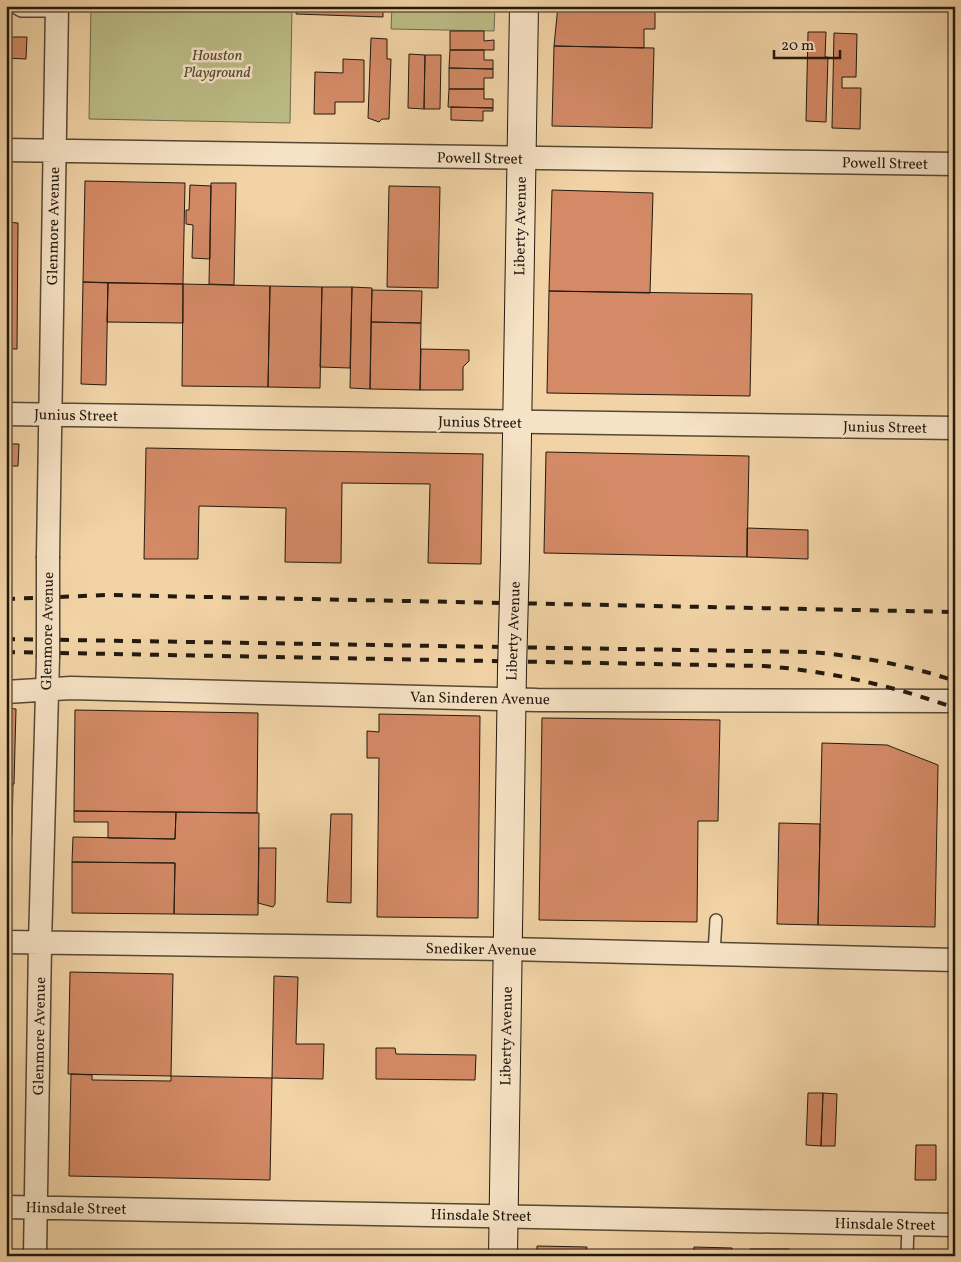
<svg xmlns="http://www.w3.org/2000/svg" width="961" height="1262" font-family="Vollkorn,serif">
  <style>
    .green { fill: #bbbc86; stroke: #6e6a4a }
    .building { fill: #d48a66; stroke: #22190e }
    .lines { fill: none; stroke-linecap: round; stroke-linejoin: round }
    .lane-casing { stroke: #564834; stroke-width: 14 }
    .street-casing { stroke: #564834; stroke-width: 25 }
    .secondary-casing { stroke: #22190e; stroke-width: 30 }
    .lane { stroke: #f6e2c5; stroke-width: 11 }
    .street { stroke: #f6e2c5; stroke-width: 22 }
    .secondary { stroke: #f6e2c5; stroke-width: 28 }
    .rail { stroke: #22190e; stroke-width: 4; stroke-dasharray: 9 9; stroke-linecap: butt }
    .street-bridge-casing { stroke: #564834; stroke-width: 25; stroke-linecap: butt }
    .secondary-bridge-casing { stroke: #22190e; stroke-width: 30; stroke-linecap: butt }
    .street-bridge { stroke: #f6e2c5; stroke-width: 22 }
    .secondary-bridge { stroke: #f6e2c5; stroke-width: 28 }
    .labels { text-anchor: middle; stroke-width: 5; stroke-linejoin: round; paint-order: stroke }
    .park-label { font-size: 15px; font-style: italic; fill: #504a32; stroke: #f6e2c5 }
    .street-label { font-size: 15px; fill: #22190e; stroke: #f6e2c5 }
  </style>
  <rect width="100%" height="100%" fill="#f1d3a6"/>
  <filter id="stains"><feTurbulence type="fractalNoise" baseFrequency=".004" numOctaves="4"/><feColorMatrix values="0 0 0 0 .2 0 0 0 0 .09 0 0 0 0 .02 0 0 0 .5 -.17"/></filter>
  <radialGradient id="worn" r=".72"><stop offset=".6" stop-color="#630" stop-opacity="0"/><stop offset="1" stop-color="#630" stop-opacity=".3"/></radialGradient>
  <path class="green" d="M91,6H292L290,123L89,119Z
    M392,6H495L494,31L391,29Z"/>
  <path class="building" d="M297,6H383V17L296,14Z
    M558,6H655V29H644V48L554,46Z
    M450,31H484V41L494,40V50H450Z
    M808,32H826L825,57H828L826,122L806,121Z
    M834,33L857,34L856,77H842V88H861L860,129L832,128Z
    M6,37H27L26,59L6,58Z
    M371,38L387,39V59H391L389,119H382L379,122L368,118Z
    M554,46L654,48L652,128L552,126Z
    M450,50H484V60H493V69L449,68Z
    M409,54L425,55L424,109L408,108Z
    M425,55H441L440,109H424Z
    M343,59L364,60V102H335V114H314L315,72L343,73Z
    M449,68L493,69V78H484V89H449Z
    M449,89H484V99H493V108L448,107Z
    M451,107L493,108V111H483V121L451,120Z
    M85,181L185,183L183,284L83,282Z
    M211,183H236L234,285L209,284Z
    M190,185L211,186L210,259L192,258L193,225L186,224V210H189Z
    M389,186L440,187L438,288L387,287Z
    M552,190L653,193L650,293L549,291Z
    M6,222L18,223L17,349H6Z
    M83,282L108,283L106,385L81,384Z
    M108,283L183,284V323L107,322Z
    M183,284L270,286L268,387L182,386Z
    M270,286L322,287L320,388L268,387Z
    M322,287H352L350,368L320,367Z
    M352,287L372,288L370,389L350,388Z
    M372,290L422,291L421,323L371,322Z
    M549,291L752,294L750,396L547,393Z
    M371,322L421,323L420,390L370,389Z
    M421,349L469,350V361L463,367V390H420Z
    M6,444H19L18,466H6Z
    M146,448L483,454L481,564L428,563L430,484L342,483L341,563L285,562L286,508L199,506L198,559H144Z
    M546,452L749,456L747,557L544,553Z
    M747,528L808,530V559L747,557Z
    M6,708L16,709L14,784H6Z
    M75,710L258,713L257,813L74,811Z
    M379,714L480,716L478,918L377,917L379,758H367V731L379,732Z
    M542,718L720,720L718,821H698L697,922L539,920Z
    M822,743L887,745L938,765L935,927L818,925Z
    M6,784H13L12,836H6Z
    M74,811L176,812L175,839L108,838V822H74Z
    M176,812L259,813L258,915L174,914L175,863L72,862L73,837L175,839Z
    M331,814H352L351,903L327,902Z
    M779,823L820,824L818,925L777,924Z
    M259,848H276L275,904L273,907L258,903Z
    M72,862L175,863L174,914L72,913Z
    M6,885H10V911H6Z
    M70,972L173,974L171,1076L68,1074Z
    M274,976L298,977L296,1044H324L323,1079L272,1078Z
    M376,1048H395L396,1054L476,1055L475,1080L376,1079Z
    M71,1074L92,1075V1080L171,1081V1076L272,1078L270,1180L69,1176Z
    M808,1093H823L821,1146L806,1145Z
    M823,1093L837,1094L835,1146H821Z
    M916,1145H936V1180H915Z
    M537,1246L587,1247L586,1256H537Z
    M694,1247L732,1248V1256H693Z
    M750,1249H769V1256H750Z
    M769,1249H789V1256H769Z"/>
  <g class="lines">
    <g class="lane-casing">
      <path id="lane" d="M12,6L21,11H57
        M714,953L716,920
        M907,1256L908,1224"/>
    </g>
    <g class="street-casing">
      <path id="street" d="M6,150L955,164
        M6,414L955,428
        M48,556L57,6
        M6,692L71,688L537,700L955,701
        M6,942L507,949L955,960
        M6,1207L955,1225
        M35,1256L40,943L48,658"/>
    </g>
    <g class="secondary-casing">
      <path id="secondary" d="M515,558L524,6
        M503,1256L512,670"/>
    </g>
    <use href="#lane" class="lane"/>
    <use href="#street" class="street"/>
    <use href="#secondary" class="secondary"/>
    <path class="rail" d="M6,599L108,595L955,612
      M6,639L810,652C859,656 908,665 955,681
      M6,652L764,666C830,671 893,686 955,708"/>
    <g class="street-bridge-casing">
      <path id="street-bridge" d="M48,556V658"/>
    </g>
    <g class="secondary-bridge-casing">
      <path id="secondary-bridge" d="M512,670L515,558"/>
    </g>
    <use href="#street-bridge" class="street-bridge"/>
    <use href="#secondary-bridge" class="secondary-bridge"/>
  </g>
  <g class="labels">
    <g class="park-label">
      <text x="217" y="60">Houston<tspan x="217" dy="17">Playground</tspan></text>
    </g>
    <g class="street-label">
      <text transform="translate(480 158) rotate(1)" y="5">Powell Street</text>
      <text transform="translate(885 163) rotate(1)" y="5">Powell Street</text>
      <text transform="translate(53 226) rotate(-89)" y="5">Glenmore Avenue</text>
      <text transform="translate(520 226) rotate(-89)" y="5">Liberty Avenue</text>
      <text transform="translate(76 415) rotate(1)" y="5">Junius Street</text>
      <text transform="translate(480 422) rotate(1)" y="5">Junius Street</text>
      <text transform="translate(885 427) rotate(1)" y="5">Junius Street</text>
      <text transform="translate(47 631) rotate(-89)" y="5">Glenmore Avenue</text>
      <text transform="translate(513 631) rotate(-88)" y="5">Liberty Avenue</text>
      <text transform="translate(480 698) rotate(1)" y="5">Van Sinderen Avenue</text>
      <text transform="translate(481 949) rotate(1)" y="5">Snediker Avenue</text>
      <text transform="translate(39 1036) rotate(-89)" y="5">Glenmore Avenue</text>
      <text transform="translate(506 1036) rotate(-89)" y="5">Liberty Avenue</text>
      <text transform="translate(76 1208) rotate(1)" y="5">Hinsdale Street</text>
      <text transform="translate(481 1215) rotate(1)" y="5">Hinsdale Street</text>
      <text transform="translate(885 1224) rotate(1)" y="5">Hinsdale Street</text>
    </g>
  </g>
  <rect width="961" height="1262" fill="none" stroke="#f1d3a6" stroke-width="25"/>
  <rect x="8" y="8" width="946" height="1247" fill="none" stroke="#22190e" stroke-width="2.5"/>
  <rect x="12" y="12" width="936" height="1237" fill="none" stroke="#22190e"/>
  <path d="M774 50v8h66v-8" fill="none" stroke="#22190e" stroke-width="2.5"/>
  <text x="781" y="50" font-size="15" fill="#22190e" stroke="#f6e2c5" stroke-width="4" paint-order="stroke">20 m</text>
  <rect width="100%" height="100%" filter="url(#stains)"/>
  <rect width="100%" height="100%" fill="url(#worn)"/>
</svg>
